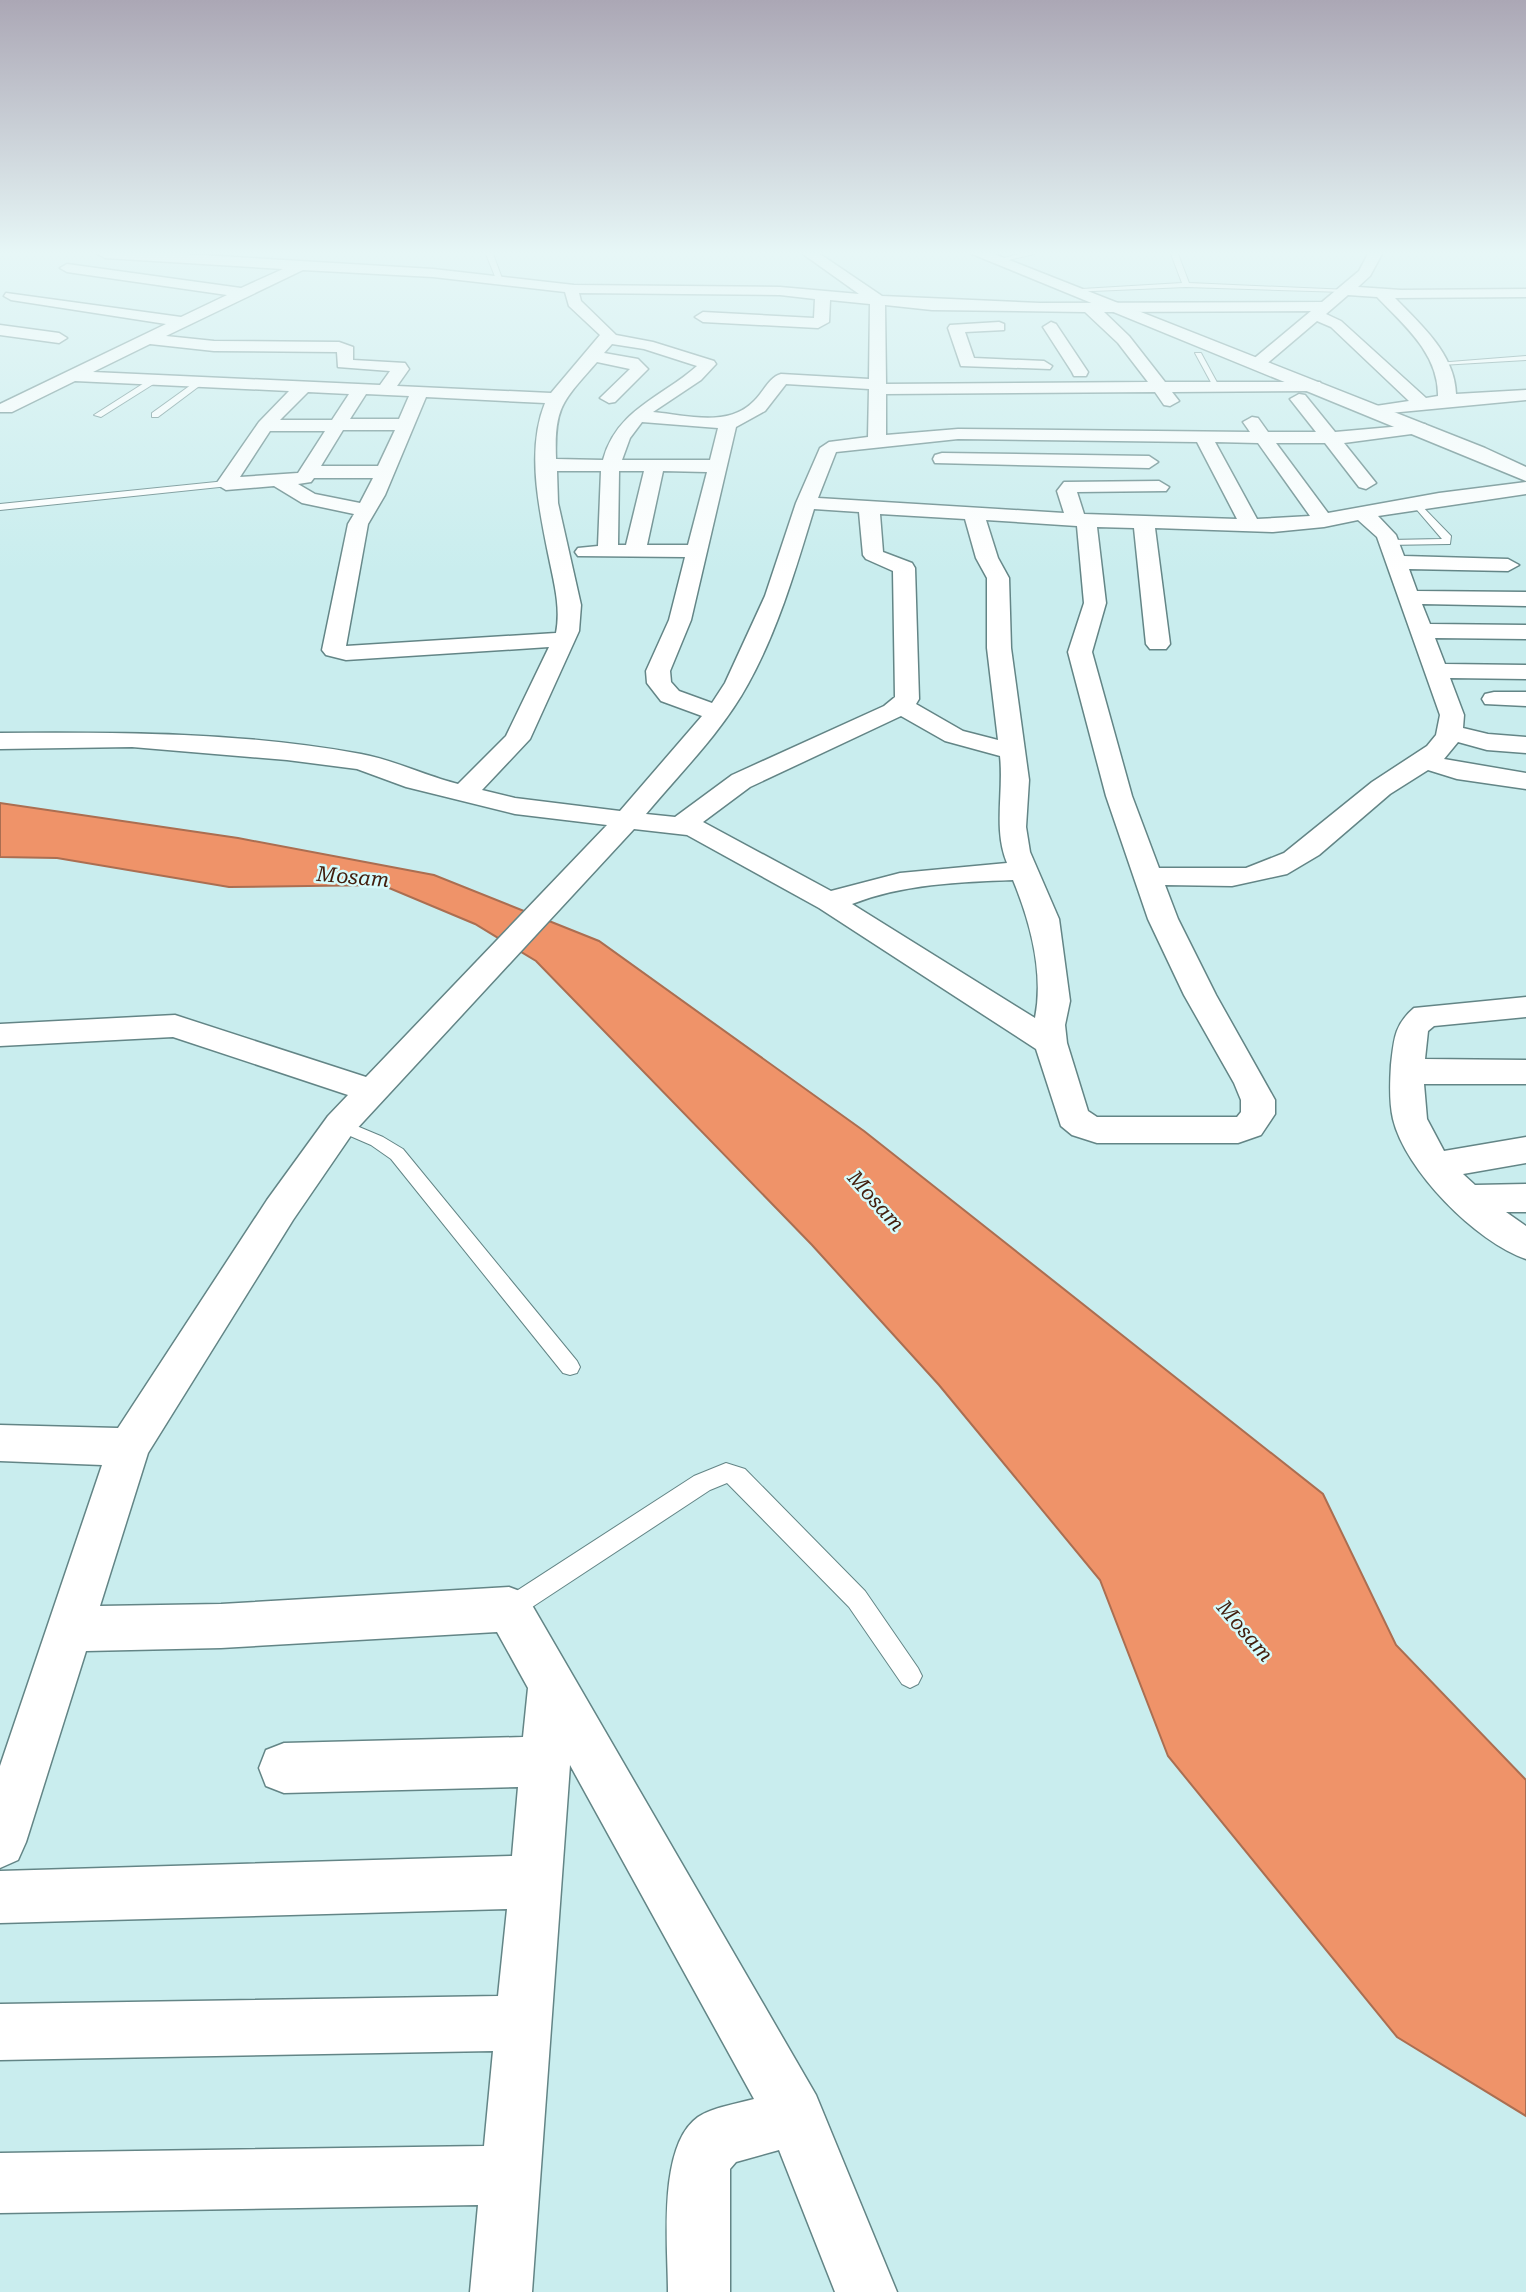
<svg xmlns="http://www.w3.org/2000/svg" width="1526" height="2292" font-family="'Roboto Serif',serif">
  <style>
    .water { fill: #ef9369; stroke: #ab6e51; stroke-width: 2 }
    .lines { fill: none; stroke-linecap: round; stroke-linejoin: round }
    .lane-casing { stroke: #638586; stroke-width: 2 }
    .street-casing { stroke: #638586; stroke-width: 3 }
    .highway-casing { stroke: #638586; stroke-width: 3 }
    .lane { fill: #fff; fill-rule: evenodd }
    .street { fill: #fff; fill-rule: evenodd }
    .highway { fill: #fff; fill-rule: evenodd }
    .labels { text-anchor: middle; stroke-width: 5; stroke-linejoin: round; paint-order: stroke }
    .water-label { font-size: 21px; font-style: italic; fill: #421e0d; stroke: #d6fbfb }
  </style>
  <rect width="100%" height="100%" fill="#c9edee"/>
  <path class="water" d="M0,803L238,838L434,875L599,941L864,1131L1323,1494L1396,1645L1526,1780V2116L1397,2037L1168,1756L1100,1580L939,1385L812,1245L536,961L475,924L382,885L229,887L57,858L0,857Z"/>
  <g class="lines">
    <g class="lane-casing">
      <path id="lane" d="M486,254H493L503,281L496,279Z
        M1019,254H1034L996,263L993,261Z
        M1171,254H1178L1189,283L1349,290L1345,292L1186,287L1069,292L1065,290L1182,283Z
        M1195,353H1201L1220,388H1214Z
        M1526,356V360L1441,365L1437,363Z
        M152,378L155,383L101,417L94,415Z
        M195,382L202,384L158,417H152V413Z
        M226,481L231,484L229,486L0,510V504Z
        M1416,500L1451,536L1450,544L1385,545V541L1389,540L1442,539L1411,503Z
        M340,1119L383,1137L403,1149L577,1361L580,1367L577,1373L570,1375L563,1373L391,1159L371,1145L334,1129L331,1125L334,1121Z
        M726,1463L745,1469L865,1591L918,1668L922,1676L918,1684L910,1688L902,1684L849,1607L727,1483L710,1490L517,1617L509,1620L501,1617L498,1609L501,1601L694,1476Z"/>
    </g>
    <g class="street-casing">
      <path id="street" d="M98,254H184L433,269L574,285L780,287L859,294L803,254H820L882,296L1040,303L1322,302L1359,271L1368,254H1382L1370,276L1358,287L1401,290L1526,289V297L1395,298C1421,325 1455,354 1456,394L1526,390V400L1369,415L1366,411L1369,407L1409,401L1331,327L1317,321L1263,367H1251V361L1311,311L1104,312L1129,336L1165,382H1320L1322,386L1320,390L1314,391L1172,392L1179,401L1170,406L1164,405L1155,392L886,394V435L958,429L1250,432L1243,422L1252,417L1258,418L1268,432H1316L1290,399L1299,394L1305,395L1335,432L1425,424L1428,428L1419,433L1344,443L1376,483L1366,489L1359,487L1325,443H1276L1328,513L1439,493L1526,482V494L1378,516L1396,535L1404,556L1508,559L1519,565L1508,571L1409,569L1417,591L1526,592V606L1422,604L1430,624L1526,625V639L1435,638L1445,664L1526,665V679L1450,678L1464,715L1463,728L1488,734L1526,737V753L1487,750L1458,742L1444,759L1526,773V789L1457,779L1428,770L1390,794L1319,855L1287,874L1232,886L1165,885L1178,919L1216,995L1275,1100V1114L1261,1135L1238,1143H1097L1072,1135L1061,1126L1036,1049L819,908L687,835L634,829L352,1134L293,1220L148,1453L100,1606L221,1604L509,1587L525,1593L816,2095L897,2292H835L779,2150L736,2162L730,2169V2292H668C668,2247 657,2146 698,2117C713,2107 736,2104 754,2099L570,1765L532,2292H470L478,2205L0,2213V2153L484,2146L493,2051L0,2060V2004L498,1996L507,1909L0,1923V1871L512,1856L518,1787L284,1793L266,1786L259,1768L266,1750L284,1743L523,1737L528,1688L497,1632L221,1648L86,1651L26,1842L18,1860L0,1868V1766L102,1465L0,1461V1425L118,1428L267,1200L328,1116L348,1095L173,1037L0,1046V1024L175,1015L366,1077L607,825L515,814L406,787L357,769L287,760L132,747L0,749V733C120,732 243,732 361,754C394,760 426,776 458,784L506,736L549,647L346,660L326,655L322,650L348,524L354,514L302,503L274,486L226,490L216,484L259,422L289,391L75,381L12,412H0V404L166,324L11,300L4,296L6,293L181,317L227,295L67,272L60,268L67,264L241,288L283,269L105,258ZM303,270L433,277L565,292L569,306L600,335L551,393L397,386L409,369L405,363L353,360V347L339,342L214,341L166,336ZM579,293L780,295L815,299L814,318L703,312L695,317L703,322L818,328L829,322L830,300L870,304L869,379L781,374C769,377 763,393 754,401C728,428 686,415 653,412L701,380L716,364L714,361L653,342L616,335L581,301ZM1348,295L1377,297C1404,325 1439,354 1438,396L1426,398L1341,321L1326,314ZM885,305L932,310L1085,312L1118,343L1148,382L886,384ZM150,344L214,351L337,352L338,367L390,371L380,385L93,372ZM612,344L644,349L697,366C662,397 616,410 603,460L556,459C554,406 563,401 597,362L630,369L600,398L609,403L615,402L648,369L638,359L604,353ZM786,384L869,389L868,437L829,442L820,448L796,503L765,596L725,683L712,703L679,691L671,682L670,671L691,620L736,427L765,411ZM308,392L349,394L332,420H280ZM366,394L409,396L399,419H350ZM426,397L545,403C526,450 539,509 549,558C554,583 561,607 556,633L346,646L368,524L385,495ZM642,422L718,428L710,460H622L630,438ZM343,430H395L378,466H321ZM270,431H325L298,473L240,477ZM958,439L1197,442L1237,519L1084,514L1077,492L1166,491L1169,487L1159,481L1064,482L1057,491L1064,513L818,498L836,452ZM1215,442L1258,443L1310,516L1257,519ZM557,471H601L598,546L578,548L575,552L578,556L685,557L669,620L646,671L647,683L661,701L702,716L620,811L515,798L482,790L530,739L579,631L581,605L558,503ZM619,471H644L626,545H618ZM663,471L707,472L688,545H647ZM314,478H373L360,503L315,494L298,484L311,482ZM814,509L859,512L863,555L866,559L893,571L895,697L884,706L732,775L675,817L646,814C681,772 722,732 748,684C778,630 796,568 814,509ZM880,514L965,519L976,558L987,578V648L998,740L963,731L916,704L919,699L915,568L912,563L883,552ZM986,520L1077,526L1084,603L1068,652L1106,796L1148,919L1184,995L1234,1083L1241,1100V1112L1237,1117H1097L1088,1111L1067,1043L1065,1025L1070,1001L1059,919L1030,852L1026,827L1029,780L1011,648L1009,578L998,558ZM1358,520L1377,537L1440,715L1436,735L1427,746L1372,782L1284,853L1246,868H1159L1132,796L1092,652L1106,603L1097,527L1134,528L1146,644L1150,649H1166L1170,644L1155,528L1273,532L1324,527ZM901,716L945,741L1000,756C1004,792 993,829 1007,863L900,873L831,891L703,822L750,787ZM1013,880C1030,921 1044,973 1035,1018L852,904C903,884 959,882 1013,880Z
        M999,322L1004,324V330L965,332L974,358L1044,361L1052,366L1050,369L961,366L948,328L950,325Z
        M1051,322L1056,324L1088,372L1086,376H1074L1072,372L1043,327Z
        M0,325L59,333L67,338L59,343L0,335Z
        M942,453L1149,456L1158,462L1149,468L935,463L933,459L935,455Z
        M1494,692H1526V706L1485,704L1482,699L1485,694Z
        M1526,997V1017L1434,1026L1428,1031L1425,1059L1526,1060V1084H1424L1427,1119L1444,1151L1526,1137V1163L1463,1174L1475,1185L1526,1184V1212H1506L1526,1226V1259C1476,1242 1405,1170 1393,1119C1389,1102 1390,1082 1391,1065C1394,1040 1394,1025 1414,1008Z"/>
    </g>
    <g class="highway-casing">
      <path id="highway" d="M972,254H994L1485,448L1526,467V481Z"/>
    </g>
    <use href="#lane" class="lane"/>
    <use href="#street" class="street"/>
    <use href="#highway" class="highway"/>
  </g>
  <linearGradient id="sky" x2="0" y2="1"><stop stop-color="#aba7b5"/><stop offset="0.44" stop-color="#e7f7f7"/><stop offset="1" stop-color="#e7f7f7" stop-opacity="0"/></linearGradient>
  <rect width="1526" height="575" fill="url(#sky)"/>
  <g class="labels">
    <g class="water-label">
      <text transform="translate(353 877) rotate(5)" y="7">Mosam</text>
      <text transform="translate(876 1201) rotate(48)" y="7">Mosam</text>
      <text transform="translate(1245 1631) rotate(49)" y="7">Mosam</text>
    </g>
  </g>
</svg>
